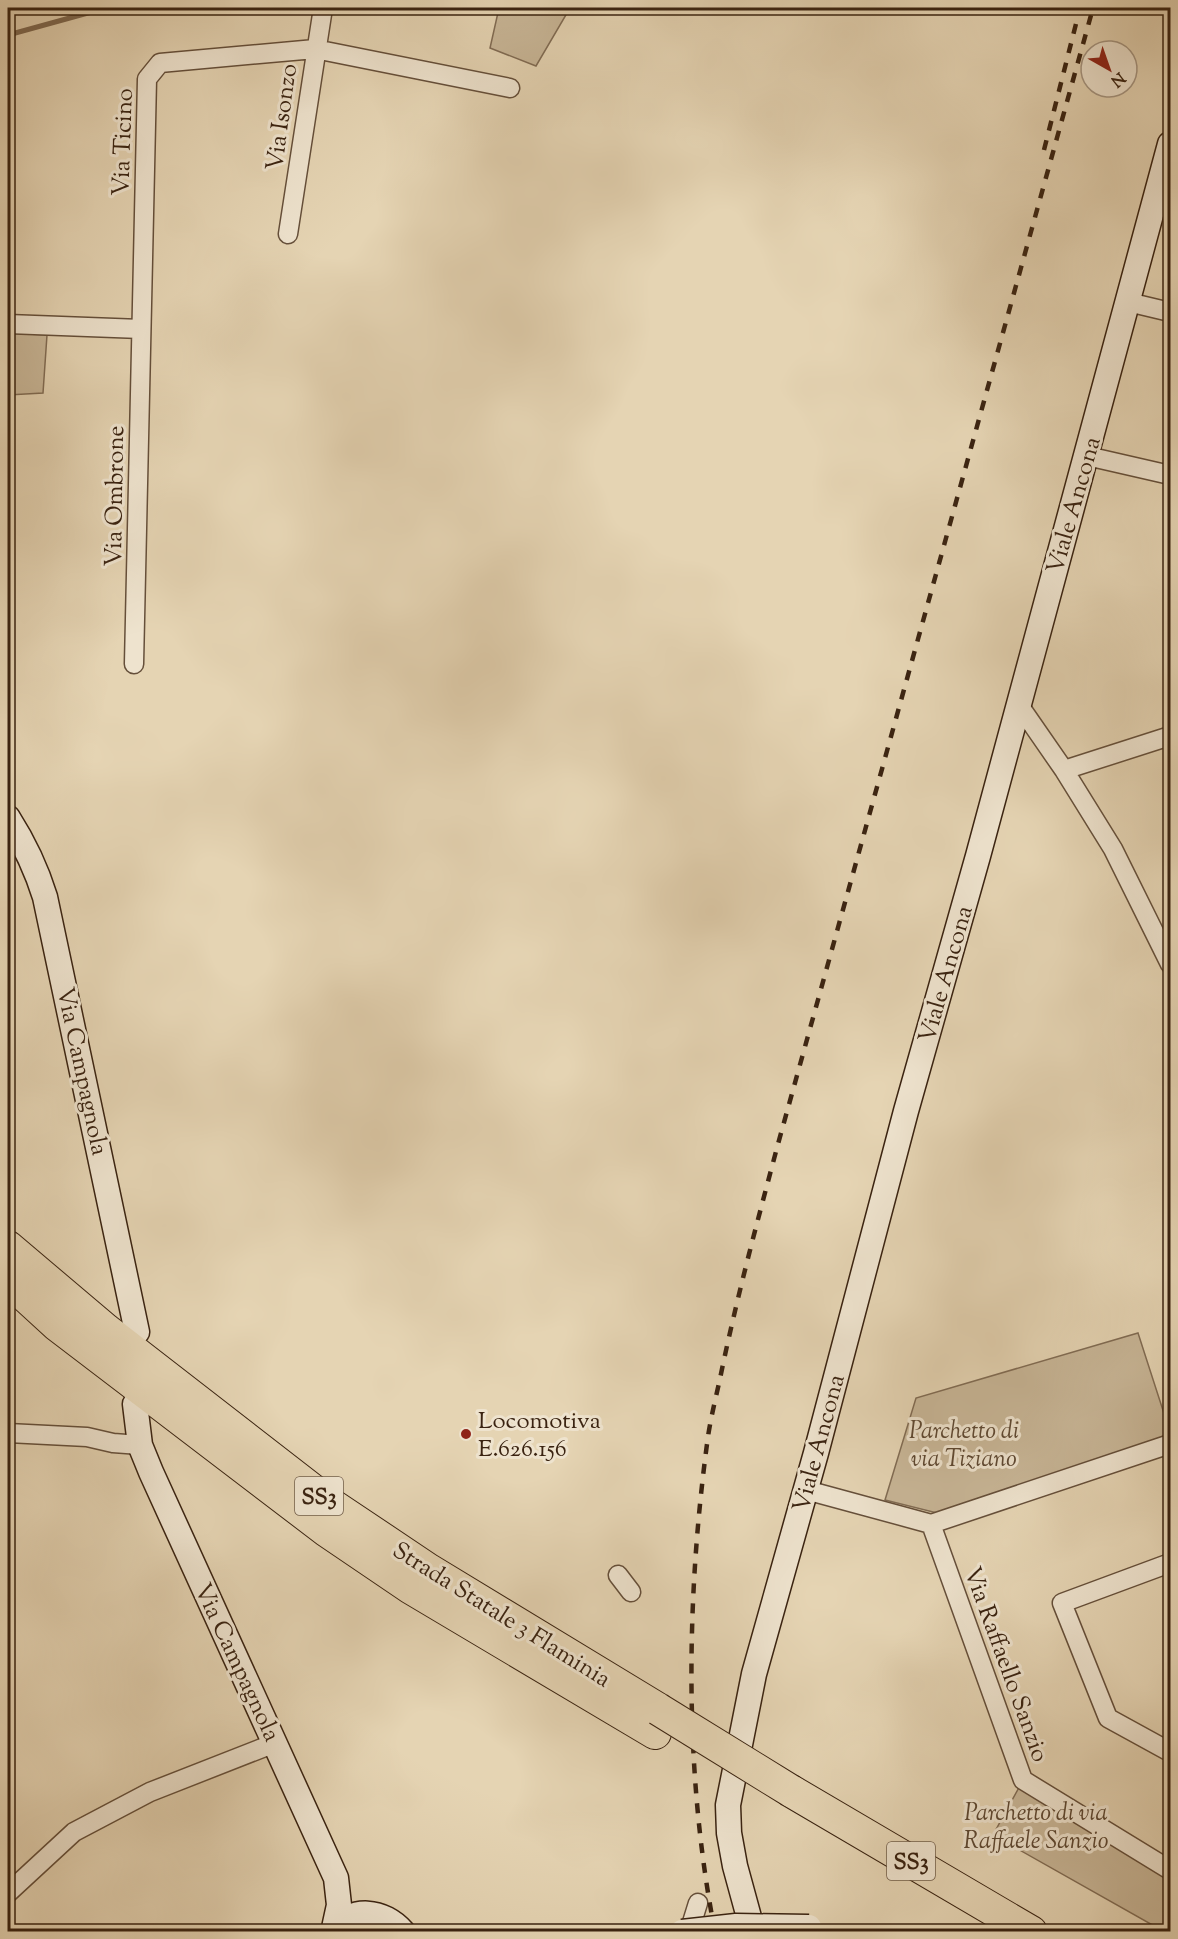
<svg xmlns="http://www.w3.org/2000/svg" width="1178" height="1939" font-family="'Sorts Mill Goudy',serif">
  <style>
    .green { fill: #c8b697; stroke: #816c54; stroke-width: 1.5 }
    .lines { fill: none; stroke-linecap: round; stroke-linejoin: round }
    .stream { stroke: #7e6951; stroke-width: 5 }
    .street-casing { stroke: #654f3a; stroke-width: 21 }
    .secondary-casing { stroke: #3a2311; stroke-width: 27 }
    .highway-casing { stroke: #3a2311; stroke-width: 34 }
    .street { stroke: #eee3ce; stroke-width: 18 }
    .secondary { stroke: #eee3ce; stroke-width: 24 }
    .highway { stroke: #e5d4b3; stroke-width: 32 }
    .rail { stroke: #3a2311; stroke-width: 4.5; stroke-dasharray: 10 10; stroke-linecap: butt }
    .secondary-bridge-casing { stroke: #3a2311; stroke-width: 27; stroke-linecap: butt }
    .highway-bridge-casing { stroke: #3a2311; stroke-width: 34; stroke-linecap: butt }
    .secondary-bridge { stroke: #eee3ce; stroke-width: 24 }
    .highway-bridge { stroke: #e5d4b3; stroke-width: 32 }
    .poi-dot { fill: #8f2418; stroke: #eee3ce; stroke-width: 2 }
    .labels { text-anchor: middle; stroke-width: 6; stroke-linejoin: round; paint-order: stroke }
    .shield { fill: #eee3ce; stroke: #705d4a; stroke-width: 1.5 }
    .shield-label { font-size: 22px; font-weight: bold; fill: #3a2311 }
    .street-label { font-size: 24px; fill: #3a2311; stroke: #eee3ce }
    .poi-label { font-size: 24px; fill: #3a2311; stroke: #eee3ce; text-anchor: start }
    .park-label { font-size: 24px; font-style: italic; fill: #5e4832; stroke: #eee3ce }
  </style>
  <rect width="100%" height="100%" fill="#e5d4b3"/>
  <filter id="stains"><feTurbulence type="fractalNoise" baseFrequency=".00333" numOctaves="4"/><feColorMatrix values="0 0 0 0 .2 0 0 0 0 .09 0 0 0 0 .02 0 0 0 .5 -.17"/></filter>
  <radialGradient id="worn" r=".72"><stop offset=".6" stop-color="#630" stop-opacity="0"/><stop offset="1" stop-color="#630" stop-opacity=".3"/></radialGradient>
  <path class="green" d="M499,8H570L536,66L490,48Z
    M8,333L47,335L43,393L8,395Z
    M1138,1333L1170,1432V1441L937,1513L885,1500L916,1398Z
    M1022,1782L1170,1870V1931H1163L993,1835Z"/>
  <g class="lines">
    <path class="stream" d="M8,35L106,8"/>
    <g class="street-casing">
      <path id="street" d="M288,234L323,8
        M1128,302L1170,312
        M8,324L141,329
        M1087,456L1170,475
        M134,664L147,79L160,63L315,49L510,88
        M1019,705L1064,770L1113,849L1170,964
        M1064,770L1170,736
        M8,1433L87,1437L113,1443L140,1445
        M806,1490L931,1524L1023,1780L1170,1870
        M931,1524L1170,1444
        M1170,1563L1062,1603L1108,1718L1170,1752
        M618,1575L631,1592
        M8,1893L74,1832L150,1792L275,1743
        M689,1932L698,1903"/>
    </g>
    <g class="secondary-casing">
      <path id="secondary" d="M8,818C24,843 36,868 45,897L137,1332
        M135,1404L140,1445L151,1472L336,1878L339,1905L334,1928
        M332,1932C351,1905 384,1910 403,1932
        M753,1932L735,1866L729,1833L728,1805L754,1674L816,1453L906,1111L978,856L1170,144"/>
    </g>
    <g class="highway-casing">
      <path id="highway" d="M8,1247L106,1330L329,1503L429,1570L658,1709
        M8,1280L57,1325L327,1531L411,1588L655,1733
        M791,1791L1031,1932"/>
    </g>
    <use href="#street" class="street"/>
    <use href="#secondary" class="secondary"/>
    <use href="#highway" class="highway"/>
    <path class="rail" d="M1044,150L1080,8
      M715,1932C684,1774 686,1602 707,1444C710,1419 717,1394 722,1369C738,1293 758,1219 778,1144L1093,8"/>
    <g class="secondary-bridge-casing">
      <path id="secondary-bridge" d="M682,1932L736,1926L809,1927"/>
    </g>
    <g class="highway-bridge-casing">
      <path id="highway-bridge" d="M658,1709L791,1791"/>
    </g>
    <use href="#secondary-bridge" class="secondary-bridge"/>
    <use href="#highway-bridge" class="highway-bridge"/>
  </g>
  <circle class="poi-dot" cx="466" cy="1434" r="6"/>
  <g class="labels">
    <g class="shield">
      <rect x="295" y="1477" width="48" height="38" rx="4.5"/>
      <rect x="887" y="1842" width="48" height="38" rx="4.5"/>
    </g>
    <g class="shield-label">
      <text x="319" y="1504">SS3</text>
      <text x="911" y="1869">SS3</text>
    </g>
    <g class="street-label">
      <text transform="translate(281 117) rotate(-82)" y="8">Via Isonzo</text>
      <text transform="translate(122 142) rotate(-88)" y="8">Via Ticino</text>
      <text transform="translate(114 496) rotate(-89)" y="8">Via Ombrone</text>
      <text transform="translate(1073 505) rotate(-74)" y="8">Viale Ancona</text>
      <text transform="translate(945 974) rotate(-74)" y="8">Viale Ancona</text>
      <text transform="translate(83 1071) rotate(78)" y="8">Via Campagnola</text>
      <text transform="translate(818 1443) rotate(-75)" y="8">Viale Ancona</text>
      <text transform="translate(502 1614) rotate(32)" y="8">Strada Statale 3 Flaminia</text>
      <text transform="translate(238 1662) rotate(65)" y="8">Via Campagnola</text>
      <text transform="translate(1007 1664) rotate(70)" y="8">Via Raffaello Sanzio</text>
    </g>
    <g class="poi-label">
      <text x="478" y="1428">Locomotiva<tspan x="478" dy="28">E.626.156</tspan></text>
    </g>
    <g class="park-label">
      <text x="964" y="1438">Parchetto di<tspan x="964" dy="28">via Tiziano</tspan></text>
      <text x="1036" y="1820">Parchetto di via<tspan x="1036" dy="28">Raffaele Sanzio</tspan></text>
    </g>
  </g>
  <rect width="1178" height="1939" fill="none" stroke="#e5d4b3" stroke-width="30"/>
  <rect x="9" y="9" width="1160" height="1921" fill="none" stroke="#3a2311" stroke-width="3"/>
  <rect x="15" y="15" width="1148" height="1909" fill="none" stroke="#3a2311" stroke-width="1.5"/>
  <g transform="translate(1109 69) rotate(140)"><circle r="28" fill="#eee3ce" stroke="#a69682" stroke-width="1.5"/>
  <path d="M0-4.5L10 22L0 15L-10 22Z" fill="#8f2418"/>
  <text y="-9" font-size="16" font-weight="bold" text-anchor="middle" fill="#3a2311">N</text>
  </g>
  <rect width="100%" height="100%" filter="url(#stains)"/>
  <rect width="100%" height="100%" fill="url(#worn)"/>
</svg>
